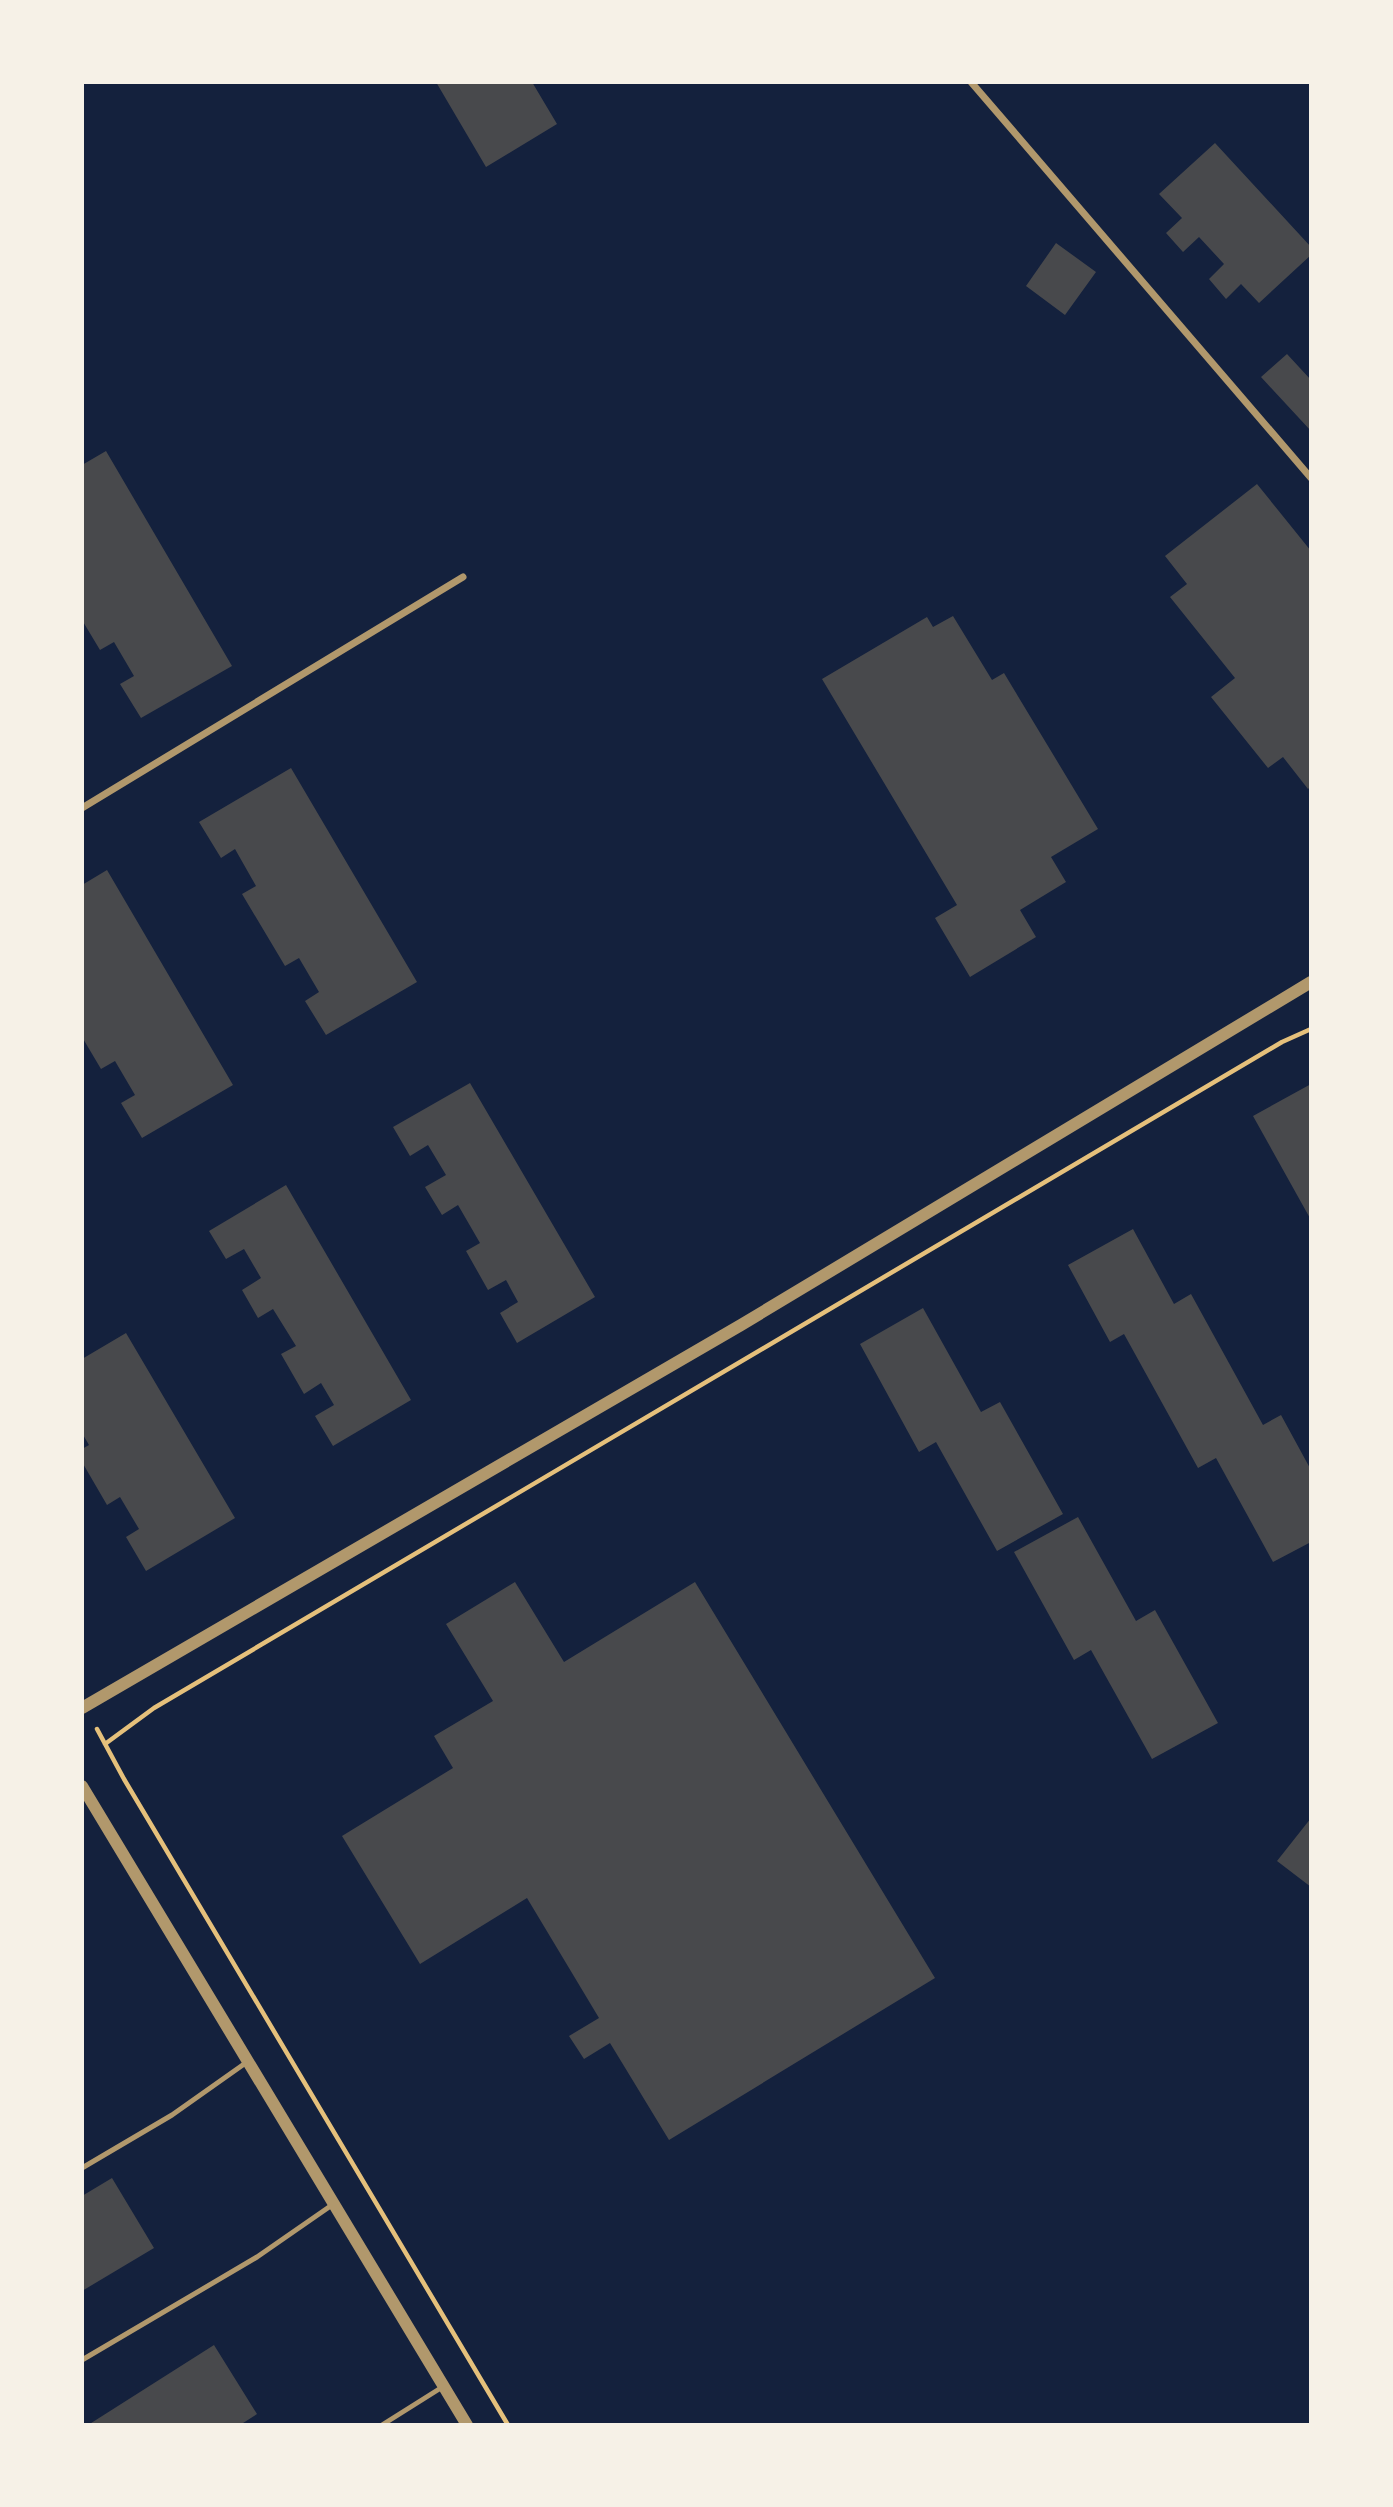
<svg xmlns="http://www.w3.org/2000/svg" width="1393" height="2507" font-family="'Times New Roman',serif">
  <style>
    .building { fill: #48494c }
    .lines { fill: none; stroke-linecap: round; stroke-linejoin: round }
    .path { stroke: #e5c07b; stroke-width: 4.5 }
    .service { stroke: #b1986c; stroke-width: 5 }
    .minor { stroke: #b1986c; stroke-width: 7 }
    .tertiary { stroke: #b1986c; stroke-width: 12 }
  </style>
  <rect width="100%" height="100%" fill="#14213d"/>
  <path class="building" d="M436,82H532L557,124L486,167Z
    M1215,143L1311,247V255L1259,303L1241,284L1226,299L1209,279L1224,264L1199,237L1183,252L1166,233L1182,218L1159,194Z
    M1056,243L1096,272L1065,315L1026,286Z
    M1287,354L1311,380V431L1261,377Z
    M106,451L232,666L141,718L120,684L134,676L114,642L100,650L82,620V465Z
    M1257,484L1311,551V786L1308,789L1283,757L1268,768L1211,697L1235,678L1170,597L1187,584L1165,556Z
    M953,616L992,680L1004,673L1098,829L1051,857L1066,882L1020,910L1036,937L970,977L935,918L957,905L822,679L927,617L933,627Z
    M291,768L417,982L326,1035L305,1001L319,992L299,958L285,966L242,894L256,886L235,849L221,858L199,822Z
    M107,870L233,1085L142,1138L121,1103L135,1095L115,1061L101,1069L82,1037V885Z
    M470,1083L595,1297L517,1343L500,1313L518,1302L506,1280L488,1290L466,1251L480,1243L458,1205L442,1215L425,1187L446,1175L428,1145L410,1156L393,1127Z
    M1311,1084V1220L1253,1116Z
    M286,1185L411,1400L333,1446L315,1416L334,1405L321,1383L304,1394L281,1354L296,1346L273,1309L258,1318L242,1290L261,1278L244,1249L226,1259L209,1231Z
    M1133,1229L1174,1304L1191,1294L1263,1425L1281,1415L1311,1470V1542L1273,1562L1216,1458L1198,1468L1124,1334L1110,1342L1068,1265Z
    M923,1308L981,1412L1000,1402L1063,1514L997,1551L936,1442L919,1452L860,1344Z
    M126,1333L235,1518L146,1571L126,1537L139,1529L120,1497L107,1505L82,1462V1449L89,1445L82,1433V1359Z
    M1078,1517L1136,1621L1155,1610L1218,1723L1152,1759L1091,1650L1074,1660L1014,1552Z
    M515,1582L564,1662L695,1582L935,1978L669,2140L610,2043L584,2059L569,2036L599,2018L527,1898L420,1964L342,1836L453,1768L434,1736L493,1701L446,1624Z
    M1311,1818V1887L1277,1861Z
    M112,2178L154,2248L82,2291V2196Z
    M214,2345L257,2414L240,2425H88Z"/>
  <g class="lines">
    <path class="path" d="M97,1729L124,1779L508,2425
      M105,1744L154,1708L1282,1042L1311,1029"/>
    <path class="service" d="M82,2168L172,2115L247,2062
      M82,2360L257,2257L332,2205
      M382,2425L444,2386"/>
    <path class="minor" d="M971,82L1311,478
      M82,808L463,577"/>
    <path class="tertiary" d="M82,1708L741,1325L1311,982
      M82,1786L467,2425"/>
  </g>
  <rect width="1393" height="2507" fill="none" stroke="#f6f1e7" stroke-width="168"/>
</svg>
